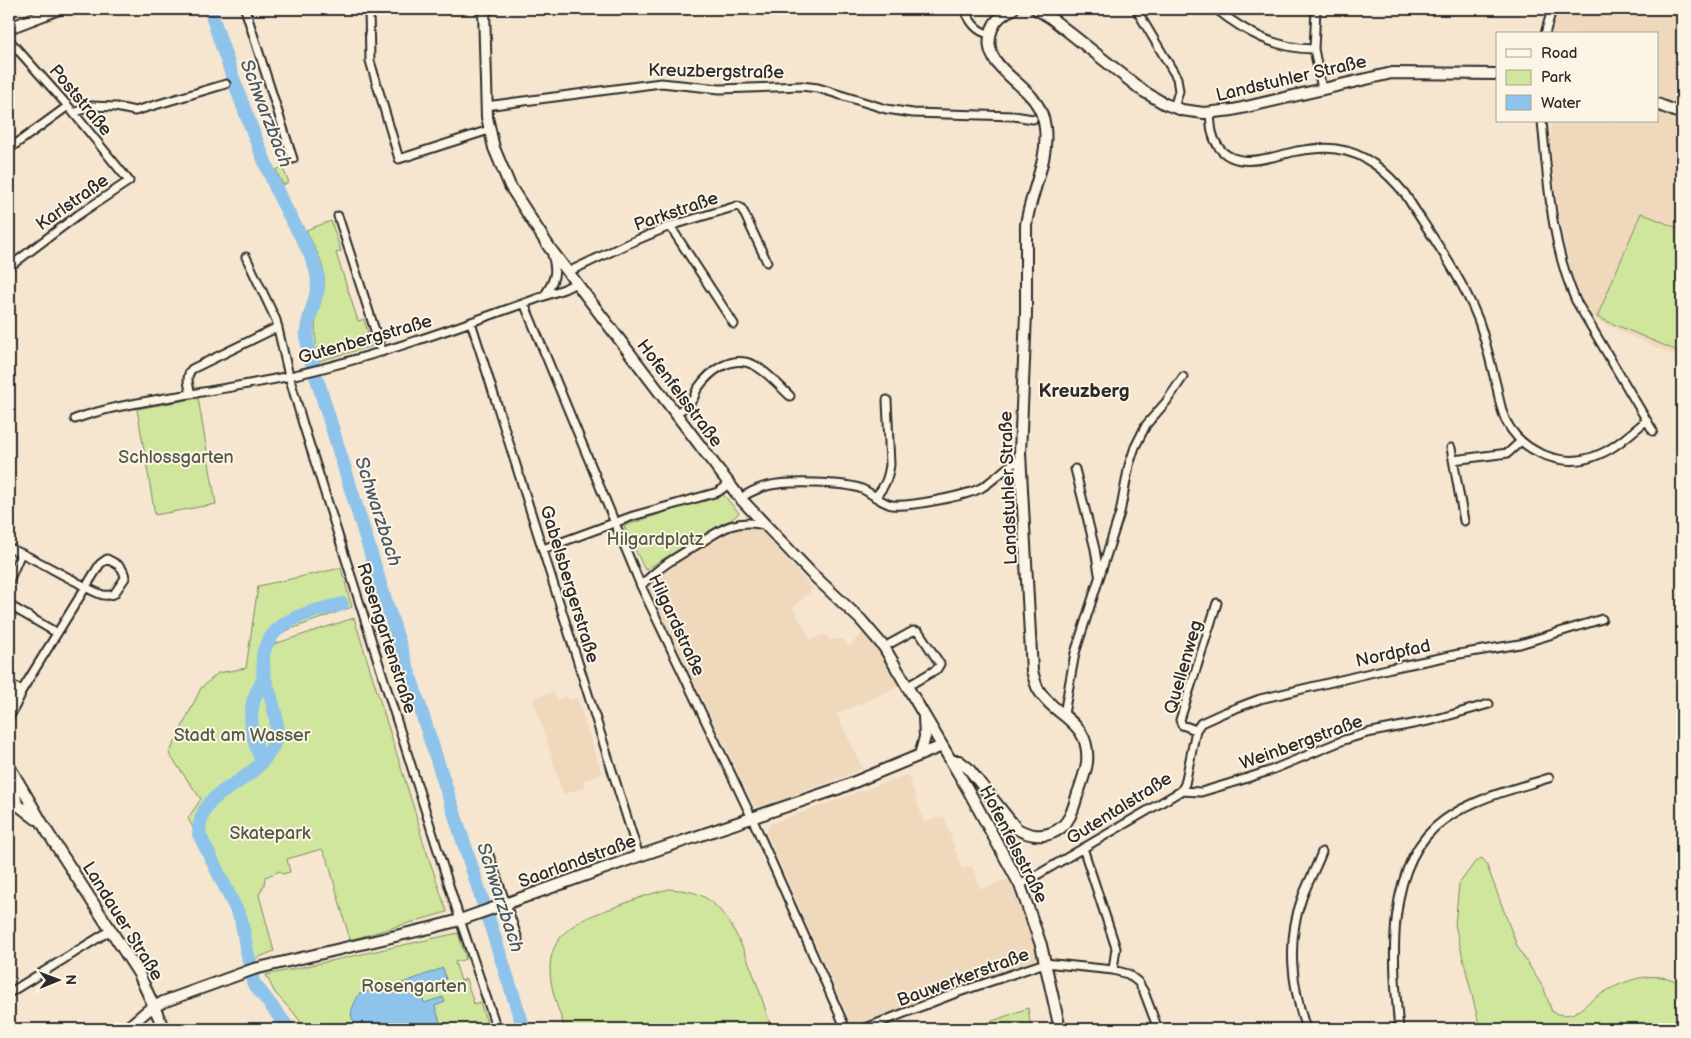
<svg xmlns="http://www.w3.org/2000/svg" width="1691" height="1038" font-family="'Balsamiq Sans',sans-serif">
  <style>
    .built { fill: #f0d8bd }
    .green { fill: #cfe69c; stroke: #7d8864 }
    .water { fill: #8ec4ec; stroke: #66879f }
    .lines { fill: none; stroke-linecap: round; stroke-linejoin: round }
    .river { stroke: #8ec4ec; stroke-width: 14 }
    .street-casing { stroke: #2b2b2b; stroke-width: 11 }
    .secondary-casing { stroke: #2b2b2b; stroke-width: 14 }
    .street { stroke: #fcf5e5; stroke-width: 7 }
    .secondary { stroke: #fcf5e5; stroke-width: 10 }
    .labels { text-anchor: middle; stroke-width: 4; stroke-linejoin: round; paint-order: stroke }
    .street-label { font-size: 18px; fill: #2b2b2b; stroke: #fcf5e5 }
    .park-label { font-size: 18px; fill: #545a47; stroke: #fcf5e5 }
    .water-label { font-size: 19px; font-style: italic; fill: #495965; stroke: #fcf5e5 }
    .neighbourhood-label { font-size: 19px; font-weight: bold; fill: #2b2b2b; stroke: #fcf5e5 }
  </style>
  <rect width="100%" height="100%" fill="#f7e6cf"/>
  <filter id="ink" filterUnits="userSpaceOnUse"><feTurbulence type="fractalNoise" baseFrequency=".02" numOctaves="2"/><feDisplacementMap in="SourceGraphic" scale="10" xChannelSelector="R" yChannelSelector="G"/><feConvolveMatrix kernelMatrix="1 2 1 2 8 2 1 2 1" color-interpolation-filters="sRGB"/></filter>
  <g filter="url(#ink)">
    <path class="built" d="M1558,9H1682V359L1595,320L1584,303L1572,275L1560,224L1550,144L1551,121H1657V34H1551Z
      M750,527L763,533L813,589L793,608L811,640L825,634L830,641L837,639H842L849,646L864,632L883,655L900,686L837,714L863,769L781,800L758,807L754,806L650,590L651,582L658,573L733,530Z
      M554,691L557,700L567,696L569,700L577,698L602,774L583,781L585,788L563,794L533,698Z
      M908,774L924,822L944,816L962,869L972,866L981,889L1008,879L1017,894L1039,961L852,1026L766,832L770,824Z"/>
    <path class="green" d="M282,167L289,182L283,185L276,170Z
      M1641,213L1682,230V353L1597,317Z
      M331,221L341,251L336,253L358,321L364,319L372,346L319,361C316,346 313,329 317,314C320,301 326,291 324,277C323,260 313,245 306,230Z
      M198,398L216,504L155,515L137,409Z
      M722,493L739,513L731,520L723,523L645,570L624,526Z
      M341,568L352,607L280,633L274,644L354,618L421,831L420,832L447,912L350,940L328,861L322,849L287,859L290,872L282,874L280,871L265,877L264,885L259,895L274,951L245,963L240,930L233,908L188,818L201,799L169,754L201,688L218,673L246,668L258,586Z
      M1482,858L1486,863L1517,946L1544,989L1552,1012C1559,1015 1566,1016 1574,1013C1581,1010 1587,1003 1593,999C1619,982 1653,967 1682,984V1029H1482L1478,1020L1455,925L1459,884L1475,862Z
      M669,889C681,890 695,891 706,898C740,919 759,992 772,1029H565C559,1010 550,990 550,969C550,929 586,917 618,906C635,899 652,893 669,889Z
      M458,933L466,959L455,962L461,981L466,979L474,1004L480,1002L489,1029H306L294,1013L275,993L266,975Z
      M1028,1008L1031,1029H971Z"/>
    <path class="water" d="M443,968L446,979L439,981L440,989H438L435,983L419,988L424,1003L443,997L445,1002L435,1006L442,1029H364C345,1019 351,1010 359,994L400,984Z"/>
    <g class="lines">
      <path class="river" d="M210,9C230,72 252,134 279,195C291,222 310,246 317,274C321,292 309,312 307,330C306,338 308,346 309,353L383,593L524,1029
        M262,762C265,757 270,752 273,746C283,725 270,696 264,676
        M289,1029L253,982L241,919L199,834C200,796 226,793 250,773C254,770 258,766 262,762C254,741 247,721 254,699C256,691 262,685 263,678C265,669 261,660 264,651C275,617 312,612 342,604"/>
      <g class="street-casing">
        <path id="street" d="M245,9L293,159
          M369,9L370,61L399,159L489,130
          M964,9C970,21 976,32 990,34
          M1136,9L1177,78L1179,91L1174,108
          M1216,9C1245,32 1276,49 1314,49
          M1316,9L1314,49L1322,89
          M484,10L495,9
          M1545,34L1552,9
          M9,40L68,106L129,181L78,215L9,267
          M486,106L661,83L720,89L801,86L818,88L886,109L913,113L1014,116L1033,119
          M74,113L91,106L116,107L135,111L226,84
          M1210,113C1211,125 1211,136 1218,146C1235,172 1274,156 1297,151C1310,149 1323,147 1336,149C1366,153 1387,172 1405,194C1430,234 1460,274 1478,319C1486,341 1491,365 1497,388C1499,399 1501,411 1506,421C1523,454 1566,470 1600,454C1617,447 1632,432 1646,421
          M1542,121C1548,182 1551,245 1576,301L1653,431
          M9,149L68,106
          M338,216L382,352
          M670,226L734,324
          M246,257L276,320L289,376L303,424L460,920L497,1029
          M568,272L625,245L670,226L737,206L741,208L744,213L767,262
          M544,296C554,282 558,272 552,255
          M524,303L641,586L752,818L846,1029
          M471,322L639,856
          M191,394C189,386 185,376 192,369L278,327
          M675,414C681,410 689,405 693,399C695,396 695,392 698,388C710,371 732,354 754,365C768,372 779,386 790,396
          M75,419C102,409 131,404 160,399C203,392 247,385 290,376C384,355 474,321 564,289L576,283
          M1451,448L1464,521
          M1453,460L1508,453L1521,441
          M1075,469L1095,549L1099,574
          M875,497C885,487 888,478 890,465L887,400
          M740,498C749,493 757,488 767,486C785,481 845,482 862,489C872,493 881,503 892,505C910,507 965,496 981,488C993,481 1003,470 1014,463L1020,461
          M9,548C32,557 53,570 75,581C84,586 93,592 103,595C107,596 110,595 114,594L125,578C124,567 117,564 107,559L100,564L19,695
          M543,549L633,516L718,492L729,484
          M9,581L21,553
          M641,586C658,567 678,556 700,543C710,537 719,530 730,526C742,522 753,522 764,525
          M9,605L57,633
          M884,647L913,631L919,632L940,664L937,669L908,686
          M1064,714L1075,653L1120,513L1129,465L1135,447L1146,425L1166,402L1183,377
          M1196,730L1182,725L1180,720L1217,603
          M1181,791L1201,792L1238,781L1269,771L1344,740L1367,733L1433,720L1489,704
          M1083,848L1116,948L1113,970
          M489,855L518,939
          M1020,885L1181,791L1185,784L1196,730L1201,723L1223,713L1260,699L1391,668L1459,654L1520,644L1602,619
          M9,993L111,930
          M863,1029L956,993L1045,963L1113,970L1128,974L1138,982L1144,992L1158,1029
          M1306,1029C1292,986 1286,942 1302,898C1308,882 1316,868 1322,852
          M1399,1029C1393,965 1383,863 1444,820C1474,798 1514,789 1549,778"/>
      </g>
      <g class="secondary-casing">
        <path id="secondary" d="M484,9L487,117L494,148L510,186L549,247L740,498L811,573L861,620L884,647L967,788L1020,885L1041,945L1060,1029
          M1036,9L1051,18L1143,91L1165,104L1182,110L1204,113L1233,110L1392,73L1497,74
          M9,28L59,9
          M1657,104L1682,114
          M9,685L17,690L19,695L9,715
          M920,755L925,737L924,717
          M951,761H959L968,768L1016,828C1028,836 1043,838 1056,831C1069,824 1073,810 1077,796C1081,785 1085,774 1087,763C1091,720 1055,718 1038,689C1035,683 1034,677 1032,671L1020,453L1026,314V225C1030,193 1049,161 1045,128C1044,118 1040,108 1034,100C1018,78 979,63 992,29C996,19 1003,13 1013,9
          M9,766L48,833L139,974L164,1029
          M10,773L17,804
          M9,798L36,819
          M126,1029L147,1011L163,1002L254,969L430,928L460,920L639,856L840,788L942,746"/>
      </g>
      <use href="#street" class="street"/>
      <use href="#secondary" class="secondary"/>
    </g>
  </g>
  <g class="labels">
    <g class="street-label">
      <text transform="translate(716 71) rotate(1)" y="6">Kreuzbergstraße</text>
      <text transform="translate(1291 78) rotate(-13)" y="6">Landstuhler Straße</text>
      <text transform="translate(81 100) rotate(50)" y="6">Poststraße</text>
      <text transform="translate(72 202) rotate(-35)" y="6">Karlstraße</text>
      <text transform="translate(676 211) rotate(-19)" y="6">Parkstraße</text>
      <text transform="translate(365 339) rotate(-16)" y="6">Gutenbergstraße</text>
      <text transform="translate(680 393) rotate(53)" y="6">Hofenfelsstraße</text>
      <text transform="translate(1008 488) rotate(-92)" y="6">Landstuhler Straße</text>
      <text transform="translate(570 584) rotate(73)" y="6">Gabelsbergerstraße</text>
      <text transform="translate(677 625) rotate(65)" y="6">Hilgardstraße</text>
      <text transform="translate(387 638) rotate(72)" y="6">Rosengartenstraße</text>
      <text transform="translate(1393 653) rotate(-12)" y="6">Nordpfad</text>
      <text transform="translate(1183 667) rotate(-74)" y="6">Quellenweg</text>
      <text transform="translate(1301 742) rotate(-20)" y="6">Weinbergstraße</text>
      <text transform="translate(1119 808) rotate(-32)" y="6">Gutentalstraße</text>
      <text transform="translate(1014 844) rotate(63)" y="6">Hofenfelsstraße</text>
      <text transform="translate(577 861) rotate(-20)" y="6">Saarlandstraße</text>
      <text transform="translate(123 921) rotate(58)" y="6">Landauer Straße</text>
      <text transform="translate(963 977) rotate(-20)" y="6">Bauwerkerstraße</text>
    </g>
    <g class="park-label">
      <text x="176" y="463">Schlossgarten</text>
      <text x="655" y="545">Hilgardplatz</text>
      <text x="242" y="741">Stadt am Wasser</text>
      <text x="270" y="839">Skatepark</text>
      <text x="414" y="992">Rosengarten</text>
    </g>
    <g class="water-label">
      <text transform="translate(267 113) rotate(69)" y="7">Schwarzbach</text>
      <text transform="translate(379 511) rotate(72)" y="7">Schwarzbach</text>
      <text transform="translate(501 897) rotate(72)" y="7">Schwarzbach</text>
    </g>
    <g class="neighbourhood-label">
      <text x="1084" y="397">Kreuzberg</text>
    </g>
  </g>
  <rect width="1691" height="1038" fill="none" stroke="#fcf5e5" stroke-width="30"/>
  <rect x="15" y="15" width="1661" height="1008" fill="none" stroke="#2b2b2b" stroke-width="2" filter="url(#ink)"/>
  <rect x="1496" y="32" width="162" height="90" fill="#fcf5e5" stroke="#a8a49b"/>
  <rect x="1506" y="49" width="25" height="8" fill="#fcf5e5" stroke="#a8a49b"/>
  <text x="1541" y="58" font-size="15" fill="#2b2b2b">Road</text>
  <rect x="1506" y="70" width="25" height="15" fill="#cfe69c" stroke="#a8a49b"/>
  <text x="1541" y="82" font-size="15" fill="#2b2b2b">Park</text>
  <rect x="1506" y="95" width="25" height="15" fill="#8ec4ec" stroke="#a8a49b"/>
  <text x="1541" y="108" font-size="15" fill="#2b2b2b">Water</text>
  <g transform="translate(58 980) rotate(89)" stroke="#fcf5e5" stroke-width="4" paint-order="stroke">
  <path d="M0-4L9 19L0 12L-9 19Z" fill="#2b2b2b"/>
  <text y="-8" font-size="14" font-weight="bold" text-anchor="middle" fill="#2b2b2b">N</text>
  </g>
</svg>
